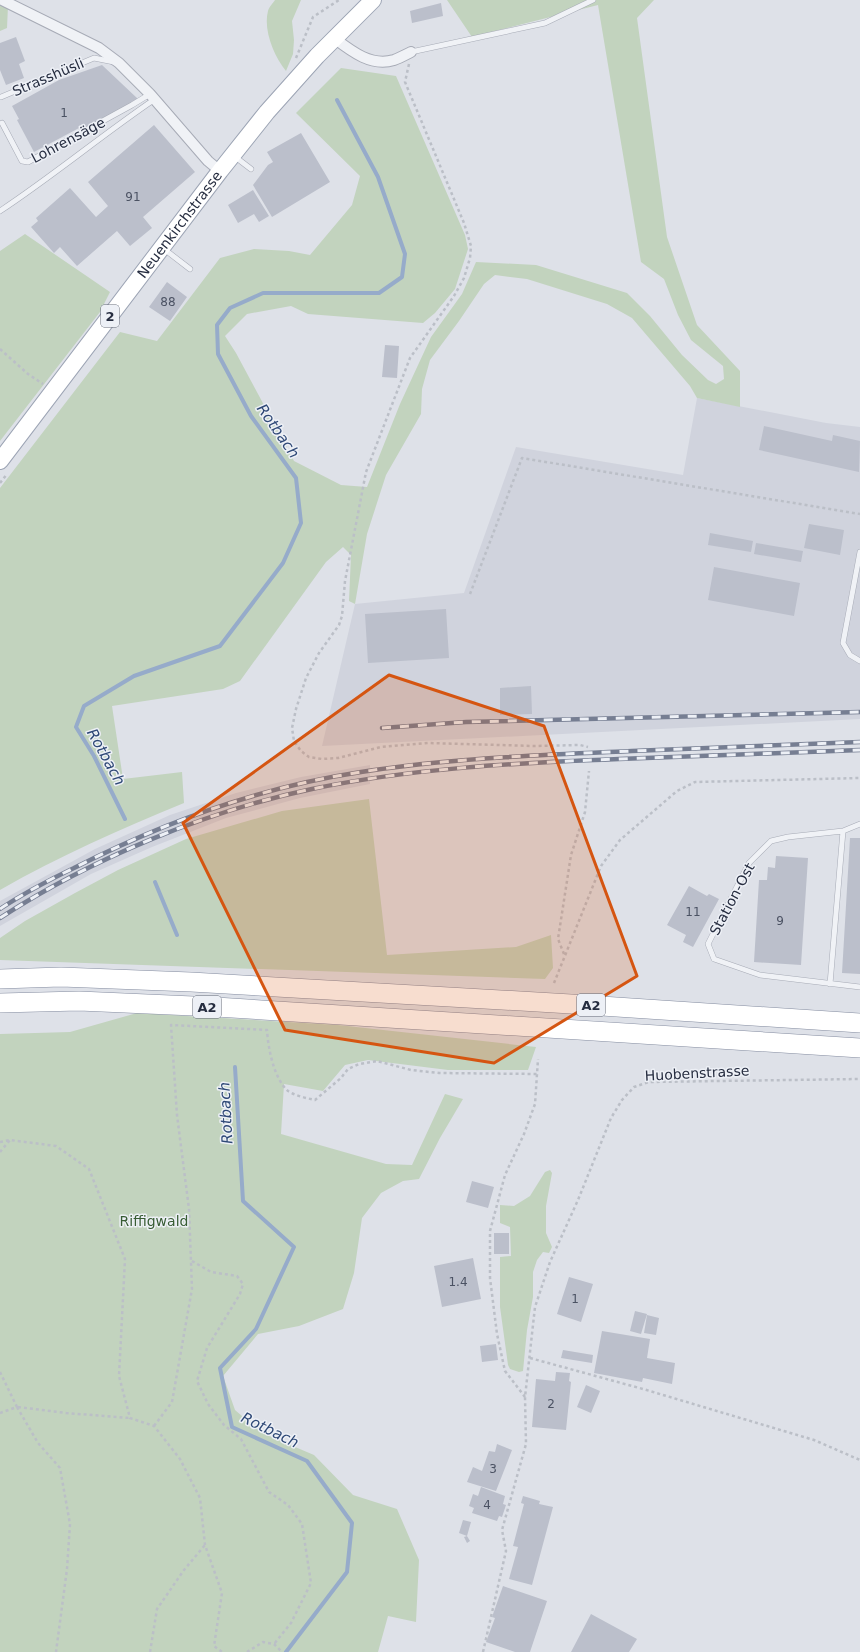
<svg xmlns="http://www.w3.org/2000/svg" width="860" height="1652" font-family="'DejaVu Sans',sans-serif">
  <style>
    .built { fill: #d0d3dd }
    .green { fill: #c2d3be }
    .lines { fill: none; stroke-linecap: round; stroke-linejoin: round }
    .stream { stroke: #96abca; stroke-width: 4 }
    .building { fill: #bbbfcb }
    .lane-casing { stroke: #a7abb6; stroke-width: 6 }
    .street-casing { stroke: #a7abb6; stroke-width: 12 }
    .primary-casing { stroke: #9ca4b4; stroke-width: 18 }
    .highway-casing { stroke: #848ca0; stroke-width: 20 }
    .path { stroke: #bbbfc7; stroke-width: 2.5; stroke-dasharray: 3 3; stroke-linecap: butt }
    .lane { stroke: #f0f2f6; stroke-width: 5 }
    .street { stroke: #f0f2f6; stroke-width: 10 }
    .primary { stroke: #fff; stroke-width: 16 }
    .highway { stroke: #fff; stroke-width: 19 }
    .rail-casing { stroke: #767e92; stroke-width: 4.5 }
    .rail { stroke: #edf0f6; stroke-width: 3; stroke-dasharray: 9; stroke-linecap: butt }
    .marked { fill: #d55511; fill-opacity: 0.2; stroke: #d55511; stroke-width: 3; stroke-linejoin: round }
    .labels { text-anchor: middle; stroke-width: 3; stroke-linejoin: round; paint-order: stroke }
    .number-label { font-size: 12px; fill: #4b5263 }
    .shield { fill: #edf0f6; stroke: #626877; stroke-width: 1 }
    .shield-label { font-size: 13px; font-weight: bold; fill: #262d40 }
    .street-label { font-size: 14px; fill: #262d40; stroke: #edf0f6 }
    .park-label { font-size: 14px; fill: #375c33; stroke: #edf0f6 }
    .water-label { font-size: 15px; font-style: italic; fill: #2e4876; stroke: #edf0f6 }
  </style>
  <rect width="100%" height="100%" fill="#dee1e8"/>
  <path class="built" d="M697,398L826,423L860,427V719L322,746L355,604L464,593L516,447L683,475Z
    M370,765V784L300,798L226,818L152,847L91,874L0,926V901L95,849L170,815L236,793L301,777Z"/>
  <path class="green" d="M275,0H301L292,21L294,40L293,54L286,71C274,56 263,30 268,11C269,7 273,3 275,0Z
    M447,0H654L637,18L667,237L697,325L740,371V407L697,398L690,386L632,318L607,304L527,279L495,275L484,284L459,321L430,360L422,389L421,414L386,475L367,534L355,604L349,601L351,555L343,547L326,562L240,681L223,689L112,706L123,779L182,772L184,803C121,829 59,856 0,890V488L120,332L157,341L220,258L254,249L289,251L310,255L352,205L360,176L296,113L341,68L396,76L465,235L468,249L455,289L435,313L423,323L308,314L291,306L247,314L225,336L236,353L294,461L341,485L367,487L400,404L431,337L462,294L476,262L536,265L627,293L650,316L682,355L708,380L716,384L724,379L723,366L691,340L678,315L664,279L641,262L598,5L472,37Z
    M0,3L8,6L7,28L0,31Z
    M25,234L110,292L100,312L0,441V251Z
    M369,799L387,955L516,947L551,935L553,968L545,979L0,960V938L25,921L75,893L118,870L186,839L282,811Z
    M137,1013L338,1025L536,1047L528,1070H448L368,1060L345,1065L323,1091L284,1084L281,1134L386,1164L412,1165L445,1094L463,1099L440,1138L419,1179L403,1181L381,1193L362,1218L354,1273L343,1309L299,1326L258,1334L223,1376L235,1410L262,1433L314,1455L353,1495L397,1509L419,1560L416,1622L388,1616L378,1652H0V1034L70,1032Z
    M550,1170L552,1173L546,1206V1233L552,1247L549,1253L543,1252L537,1260L533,1272V1297L527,1330L523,1371L519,1372L510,1369L508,1365L500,1307V1257L511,1256L510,1227L500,1223V1205L514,1206L530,1196L545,1172Z"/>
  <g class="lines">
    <path class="stream" d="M125,819L94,756L76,727L84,706L134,676L220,646L283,563L301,523L296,478L251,416L218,354L217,325L230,308L263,293H379L402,277L405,254L378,177L337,100
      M155,882L177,935
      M235,1067L243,1201L294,1247L256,1329L220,1368L232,1427L307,1461L352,1523L347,1572L286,1652"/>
  </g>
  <path class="building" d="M441,3L443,16L412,23L410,11Z
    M16,37L25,61L19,64L24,78L6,85L0,70V43Z
    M102,65L138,99L81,131L79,128L34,152L17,120L19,119L12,106L59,80Z
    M154,125L195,172L143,217L152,228L130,246L117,231L77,266L60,247L54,253L31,227L38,221L36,218L70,188L96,217L108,206L88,182Z
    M301,133L330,182L272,217L253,185L268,165L273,162L267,152Z
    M253,190L269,216L259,222L254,214L238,223L228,205Z
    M167,282L187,297L170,321L149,307Z
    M385,345L399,346L397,378L382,377Z
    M764,426L832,441L833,435L860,441L859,472L759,450Z
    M809,524L844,530L840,555L804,548Z
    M710,533L753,541L751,552L708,545Z
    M756,543L803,551L801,562L754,554Z
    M714,567L800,583L794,616L708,600Z
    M446,609L449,658L368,663L365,614Z
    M531,686L532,714L500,715V688Z
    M850,838H860V974L842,973Z
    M776,856L808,858L801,965L754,962L759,880H767L768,867L775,868Z
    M689,886L707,896L709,894L719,899L693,947L683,942L686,935L667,925Z
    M472,1181L494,1187L488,1208L466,1202Z
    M494,1233H509V1254H494Z
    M473,1258L481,1299L442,1307L434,1266Z
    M569,1277L593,1284L581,1322L557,1314Z
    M635,1311L647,1314L641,1334L630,1331Z
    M647,1315L659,1318L656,1335L644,1333Z
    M602,1331L650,1339L647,1358L675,1363L672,1384L643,1378L642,1382L594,1373Z
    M496,1344L498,1360L482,1362L480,1346Z
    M563,1350L593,1355L592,1363L561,1358Z
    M556,1372L570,1373L569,1381L571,1382L566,1430L532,1427L536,1379L555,1381Z
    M586,1385L600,1391L591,1413L577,1407Z
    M497,1444L512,1450L496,1491L467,1482L473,1467L482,1471L489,1451L495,1452Z
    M481,1487L505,1496L503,1504L506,1505L502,1517L499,1516L497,1521L472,1513L474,1508L469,1506L473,1494L478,1496Z
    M523,1496L540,1501L539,1504L553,1507L532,1585L509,1579L518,1547L513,1546L524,1504L521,1503Z
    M463,1520L471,1522L467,1536L470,1541L467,1543L464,1537L467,1536L459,1533Z
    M503,1586L547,1601L530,1652H515L486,1642L495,1618L492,1617Z
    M591,1614L637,1639L629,1652H571Z"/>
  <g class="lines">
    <g class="lane-casing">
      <path id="lane" d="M411,52L545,23L593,0
        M1,97L94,58L114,62
        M2,123L22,161L28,162L132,105L150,94
        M234,156L251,169
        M0,211C53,176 102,135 155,99
        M164,249L190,269
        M860,552L843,643L850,655L860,661
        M860,824L843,831L788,837L771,841L749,863L708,944L714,959L760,975L860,987
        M830,984L843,831"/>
    </g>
    <g class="street-casing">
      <path id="street" d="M2,0L99,48L119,63L150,94L208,161L220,171
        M334,38C351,51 371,67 394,60C400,58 405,55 411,52"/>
    </g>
    <g class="primary-casing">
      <g id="primary">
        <path id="s1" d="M0,461L220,171L267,112L317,56L373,0"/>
      </g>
    </g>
    <g class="highway-casing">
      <path id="highway" d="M0,979L61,977L191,982L571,1004L860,1023
        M0,1003L79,1001L216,1007L860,1048"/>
    </g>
    <path class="path" d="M296,58L313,17L339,0
      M409,64L405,82L464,223L471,246L470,258L464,278L454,296L410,358L366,472L345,581L342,616L339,625L319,653L306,678L296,709L292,728L294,741L301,751L309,757L322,759L338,758L381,747L428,743L534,746L580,745L588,747
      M0,349L28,374L43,384
      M0,483L7,474
      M470,594L522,458L860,514
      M564,954L558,939L571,855L585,812L589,771
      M554,983L601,866L620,840L677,791L695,782L860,778
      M0,1142L10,1140L56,1146L89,1169L125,1259L119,1376L130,1418L154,1426L180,1459L200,1498L205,1545L222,1593L214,1646L222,1652
      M0,1152L10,1140
      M192,1261L211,1272L237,1276L243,1284L240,1294L207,1348L197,1381L208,1404L224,1425L241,1439L269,1492L288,1505L302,1524L311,1583L291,1623L274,1644
      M530,1358L643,1389L814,1440L860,1460
      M0,1372L17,1407L0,1413
      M525,1397L505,1371L497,1334L490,1278V1231L505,1175L524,1134L535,1104L538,1059
      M17,1407L38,1443L60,1468L70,1524L67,1569L56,1652
      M18,1407L66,1413L130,1418
      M154,1426L172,1402L192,1289L189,1209L177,1115L171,1025L267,1030C268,1048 274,1079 288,1091C296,1096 306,1098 315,1100L341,1078L348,1069L359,1064L377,1061L411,1070L439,1073L537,1074
      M150,1652L157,1609L184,1570L205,1545
      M247,1652L263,1642L274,1644L282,1652
      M483,1652L506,1551L502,1530L526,1444L525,1397L535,1307L550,1262L578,1200L611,1118L622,1100L634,1087L649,1082L860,1079"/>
    <use href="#lane" class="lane"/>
    <use href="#street" class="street"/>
    <use href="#primary" class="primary"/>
    <use href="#highway" class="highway"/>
    <g class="rail-casing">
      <path id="rail" d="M382,728L466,722L860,712
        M0,909C24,893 49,880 74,868C164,822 261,787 361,772C451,758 542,755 632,751C708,748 784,745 860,742
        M0,918C91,859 206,811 312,789C413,768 516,763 619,759C699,756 780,753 860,750"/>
    </g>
    <use href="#rail" class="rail"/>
  </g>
  <path class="marked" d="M389,675L544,726L637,976L494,1063L285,1030L183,823Z"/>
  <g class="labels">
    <g class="number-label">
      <text x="64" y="117">1</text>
      <text x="133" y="201">91</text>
      <text x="168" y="306">88</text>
      <text x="693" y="916">11</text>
      <text x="780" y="925">9</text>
      <text x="458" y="1286">1.4</text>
      <text x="575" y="1303">1</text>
      <text x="551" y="1408">2</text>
      <text x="493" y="1473">3</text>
      <text x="487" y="1509">4</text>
    </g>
    <g class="shield">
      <rect x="101" y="305" width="18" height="22" rx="3"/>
      <rect x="577" y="994" width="28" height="22" rx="3"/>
      <rect x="193" y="996" width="28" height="22" rx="3"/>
    </g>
    <g class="shield-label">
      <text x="110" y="321">2</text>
      <text x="591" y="1010">A2</text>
      <text x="207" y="1012">A2</text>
    </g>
    <g class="street-label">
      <text transform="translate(48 77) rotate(-23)" y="5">Strasshüsli</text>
      <text transform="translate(68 140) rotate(-28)" y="5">Lohrensäge</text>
      <text dy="5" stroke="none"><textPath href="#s1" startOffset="297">Neuenkirchstrasse</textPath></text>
      <text transform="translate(732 899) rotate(-62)" y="5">Station-Ost</text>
      <text transform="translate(697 1073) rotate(-3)" y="5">Huobenstrasse</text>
    </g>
    <g class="park-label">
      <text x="154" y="1226">Riffigwald</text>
    </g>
    <g class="water-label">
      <text transform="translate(278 431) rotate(55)" y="5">Rotbach</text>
      <text transform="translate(106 757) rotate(61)" y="5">Rotbach</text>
      <text transform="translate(226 1113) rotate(-93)" y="5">Rotbach</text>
      <text transform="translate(270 1430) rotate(26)" y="5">Rotbach</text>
    </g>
  </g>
</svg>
